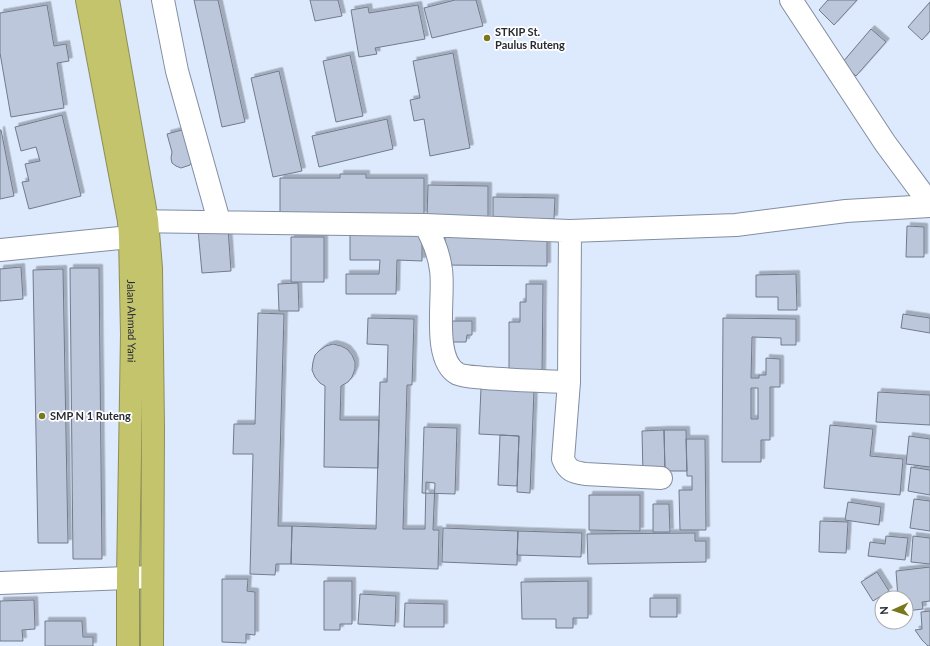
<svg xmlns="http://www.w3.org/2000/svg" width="930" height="646" font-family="Lato,sans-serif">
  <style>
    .building { fill: #bcc7db; stroke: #717b8d; fill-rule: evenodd; filter: url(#shadow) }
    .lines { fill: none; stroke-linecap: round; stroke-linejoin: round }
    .minor-casing { stroke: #838ea0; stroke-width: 24 }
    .highway-casing { stroke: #8d8e58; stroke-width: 24 }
    .minor { stroke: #fff; stroke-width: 22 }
    .highway { stroke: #c4c46d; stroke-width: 22 }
    .poi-dot { fill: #79781f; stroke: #fff; stroke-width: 1.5 }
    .labels { text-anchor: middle; stroke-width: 3.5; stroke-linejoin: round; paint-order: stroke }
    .poi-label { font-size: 11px; font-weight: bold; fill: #262a32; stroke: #fff; text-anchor: start }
    .street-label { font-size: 11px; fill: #262a32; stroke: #fff }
  </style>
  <defs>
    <filter id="shadow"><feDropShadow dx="3.5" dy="-3.5" stdDeviation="0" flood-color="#0004"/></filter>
  </defs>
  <rect width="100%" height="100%" fill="#dde9fd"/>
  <path class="building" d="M194,0H218L245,122L222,127Z
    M310,0H338L342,16L315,21Z
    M455,0H476L483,26L432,38L424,8Z
    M828,0H857L834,25L819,10Z
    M930,2V31L922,40L908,27Z
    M47,5L54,46L66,44L69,61L57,63L64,108L11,117L0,53V13Z
    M418,5L425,39L375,48L377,54L359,57L351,10L368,7L369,13Z
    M871,29L886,42L856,76L842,63Z
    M453,53L470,148L430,156L424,119L414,121L410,100L420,98L413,61Z
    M350,55L363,116L336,122L323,61Z
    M279,71L302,171L273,177L251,78Z
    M62,115L81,196L29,209L22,182L29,181L25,164L40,161L36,147L21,151L15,127Z
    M387,119L393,149L319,167L312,136Z
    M0,130H1L14,196L0,199Z
    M182,130L192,161L190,165L181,168L176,166L172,163L171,158L172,152L167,134Z
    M340,174H366V178H424V215L280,214V178H340Z
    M428,185L488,186V219L427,218Z
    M493,197L555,198L554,219L493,218Z
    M907,226L924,227V257H906Z
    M228,228L231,271L202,273L198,230Z
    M350,234L422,235V261L397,260L396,294H346V274H379L380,260H350Z
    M445,235L547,236V266L445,265Z
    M291,237H324V282H291Z
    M21,267L23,299L0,301V269Z
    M70,268H99L102,559H73Z
    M63,269L68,543H38L33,270Z
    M796,274L797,310H778V297H756V275Z
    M298,283L299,311H279L278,284Z
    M526,284H543L542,375H509V322H520V302H526Z
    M258,313L284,314L278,526H292L291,564H276L275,575L250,574L253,454H233L234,424H255Z
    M903,314L930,318V333L901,328Z
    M368,318L414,319L412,385H407L403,529H425L426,482L435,483L433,530H439L438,569L291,564L292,526L376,529L380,382H387L388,345L367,344Z
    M723,318L796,319V345H781V338L752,337L751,378H759V375H766V358L780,359V387H770V440H761V462H722ZM751,388H758V419H751Z
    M452,321H472V335H467L466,342H452Z
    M333,344L341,346L347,349L352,355L355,362V369L352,377L348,382L341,386L340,420H379L378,468L324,467L325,386L320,383L315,377L312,370L313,362L315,355L320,350L326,346Z
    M481,388L534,390L530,493L517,492L519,436L479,434Z
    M878,392L930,395V425L876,422Z
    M830,425L873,429L870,456L903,459L900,495L824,488Z
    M424,427L457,428L455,494L422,493Z
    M664,430H686L687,471H665Z
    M664,430L665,474L643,475L642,431Z
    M500,435L519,436L517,486L498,485Z
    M909,436L930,439V467L906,464Z
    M686,439H705L706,530H680L679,490H692V476H687Z
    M911,467L930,470V495L908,491Z
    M589,495H640V531L589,530Z
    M914,499L930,501V531L910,528Z
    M848,502L881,507L879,525L845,520Z
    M653,504H669L670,532H653Z
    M820,521L848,522L846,553L819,552Z
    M443,528L518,531L517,565L442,562Z
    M518,531L582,533L581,557L517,555Z
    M695,533V541H706V562L588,564L587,534Z
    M886,536L908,538L905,560L868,556L870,542L885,544Z
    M913,536L930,538V564L911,562Z
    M930,567V601L922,602L923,609L906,611V598H898L896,571Z
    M877,572L889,591L873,601L861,582Z
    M222,579H248L247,591L255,592V635L246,634V643L222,642Z
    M324,581H352V624H340V630H324Z
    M588,581V618H573V628H556V619H522L521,582Z
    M360,594L396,596L395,626L358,624Z
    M650,598H677V617H650Z
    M34,600L35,629L22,630L23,641H0V601Z
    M405,603L444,604V627H404Z
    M930,611V646H928L922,640L915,630L922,629L921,612Z
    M45,621H82L83,637H93V646H45Z"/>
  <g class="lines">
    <g class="minor-casing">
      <path id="minor" d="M163,0L177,71L219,221
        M791,0L885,143L930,204
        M129,221L425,225L570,231L736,225L846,211L930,206
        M425,225C433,239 439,254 441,270C445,296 431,360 458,374C465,377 477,377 485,378C513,380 541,381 569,382L563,459C568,471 573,472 585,474L661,478
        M0,250L130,237
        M569,382L570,231
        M0,583L152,577"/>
    </g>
    <g class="highway-casing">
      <g id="highway">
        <path id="s1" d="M87,0L129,221L130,237L132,334L128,577V646"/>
        <path d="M108,0L147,220L151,268L153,428L152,646"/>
      </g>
    </g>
    <use href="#minor" class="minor"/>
    <use href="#highway" class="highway"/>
  </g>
  <g class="poi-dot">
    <circle cx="487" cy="38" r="4"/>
    <circle cx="42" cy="416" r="4"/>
  </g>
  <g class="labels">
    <g class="poi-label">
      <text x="495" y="36">STKIP St.<tspan x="495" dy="13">Paulus Ruteng</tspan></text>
      <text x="50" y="420">SMP N 1 Ruteng</text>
    </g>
    <g class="street-label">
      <text dy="4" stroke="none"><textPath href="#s1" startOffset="325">Jalan Ahmad Yani</textPath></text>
    </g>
  </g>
  <g transform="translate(894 610) rotate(267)"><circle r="19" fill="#ffffff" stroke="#a8aaad"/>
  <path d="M0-3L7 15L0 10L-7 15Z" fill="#79781f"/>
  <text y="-6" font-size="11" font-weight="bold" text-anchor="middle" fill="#262a32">N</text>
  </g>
</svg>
